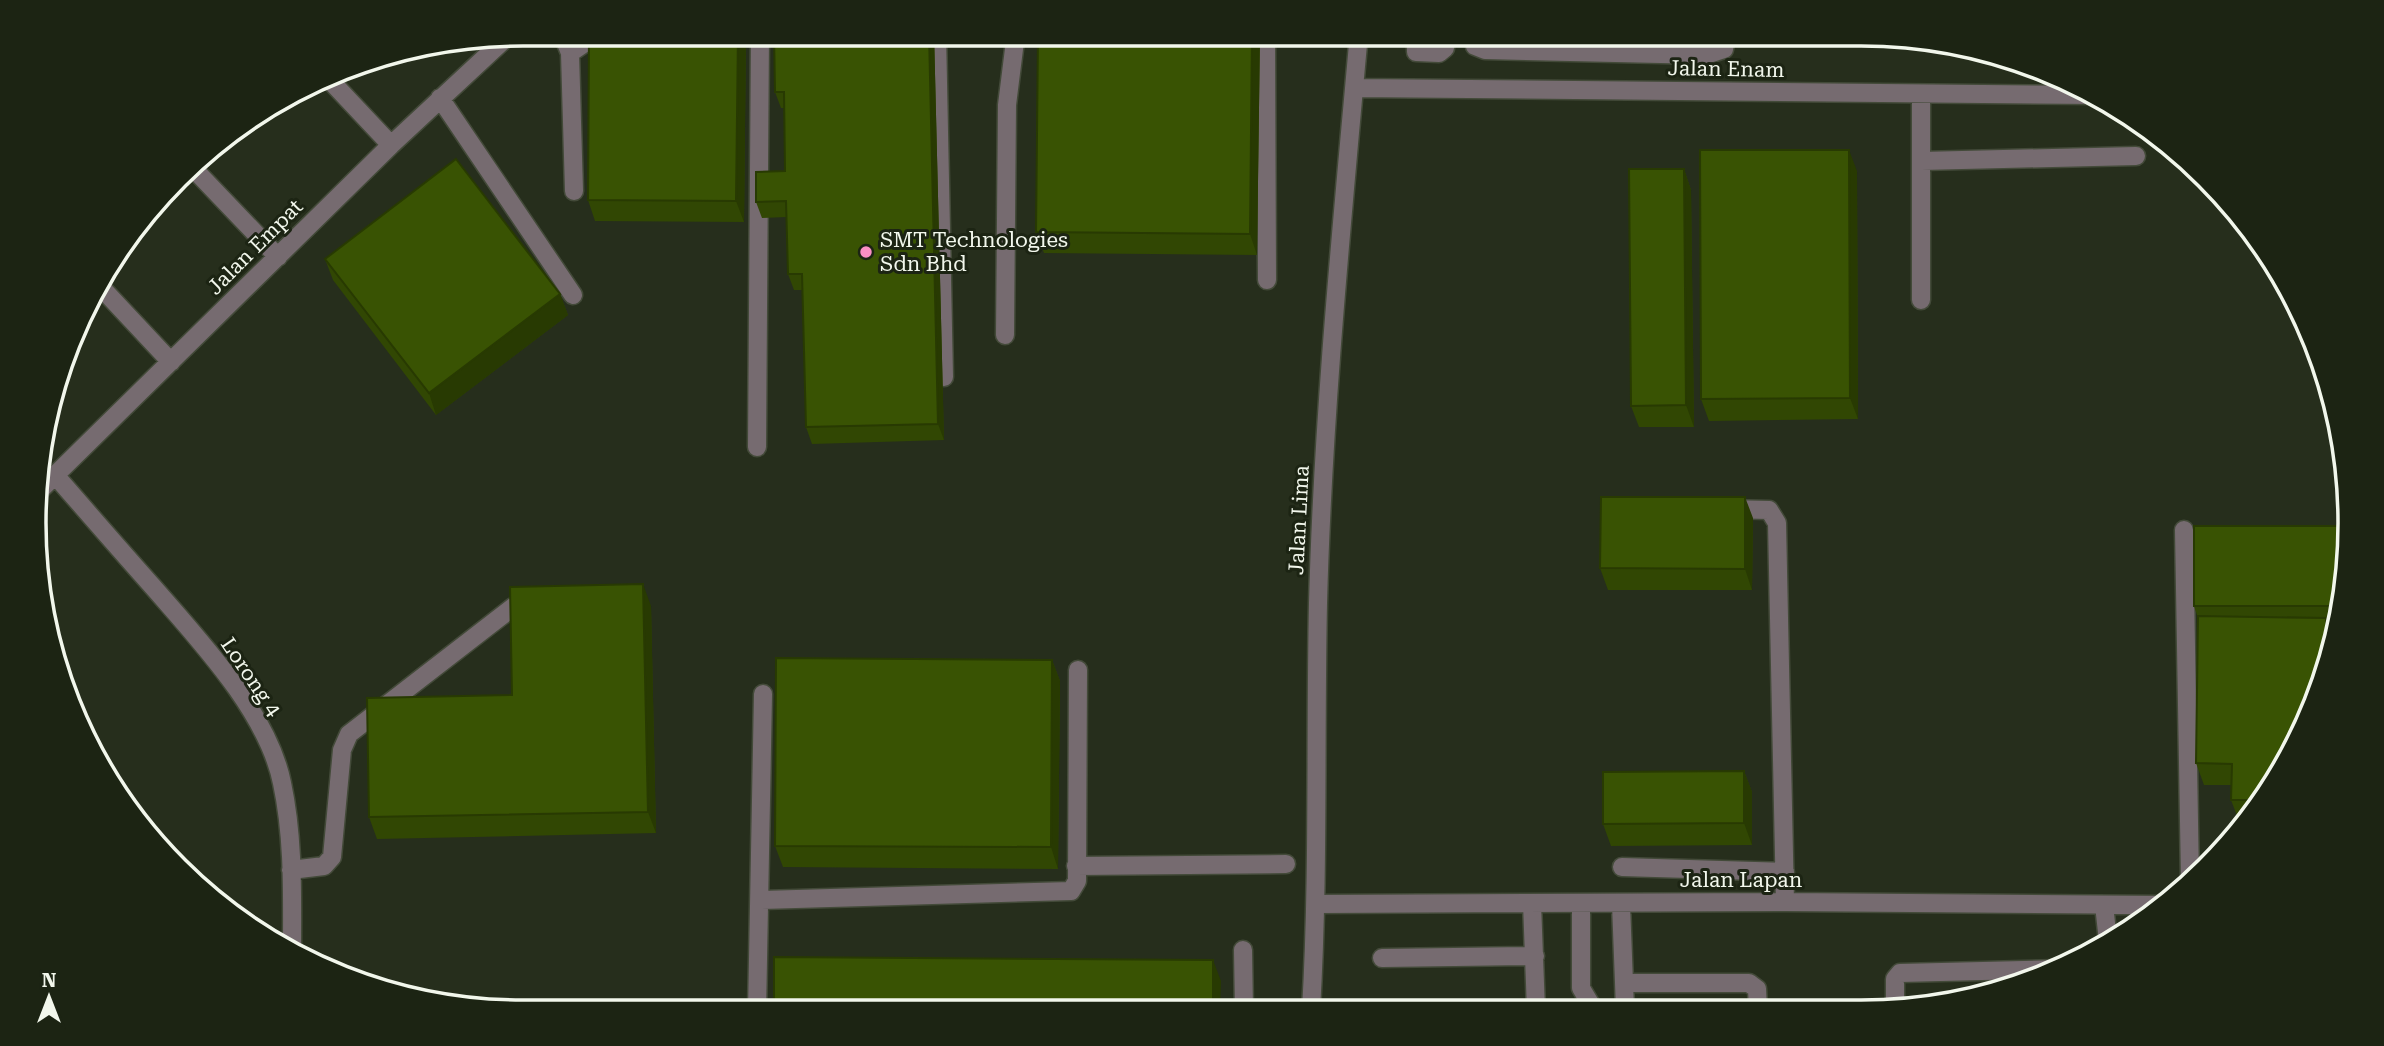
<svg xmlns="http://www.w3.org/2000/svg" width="2384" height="1046" font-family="'Roboto Serif',serif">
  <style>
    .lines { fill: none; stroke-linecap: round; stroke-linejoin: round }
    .minor-casing { stroke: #434a39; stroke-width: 21 }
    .path { stroke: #818879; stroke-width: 3.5; stroke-dasharray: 7 3.5; stroke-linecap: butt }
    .minor { stroke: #766b70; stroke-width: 18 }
    .wall { fill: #314703 }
    .shaded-wall { fill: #283a02 }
    .building { fill: #395303; stroke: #283a02; stroke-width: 2 }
    .poi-dot { fill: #fb8fc4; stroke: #1c2413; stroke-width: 2.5 }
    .labels { text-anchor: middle; stroke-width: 6; stroke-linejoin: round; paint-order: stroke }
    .street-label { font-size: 21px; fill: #f2f7ec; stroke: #1c2413 }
    .poi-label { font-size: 21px; fill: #f2f7ec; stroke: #1c2413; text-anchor: start }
    .rim { fill: none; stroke: #f2f7ec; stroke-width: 3.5 }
  </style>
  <rect width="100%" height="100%" fill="#262e1c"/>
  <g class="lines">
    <g class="minor-casing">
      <path id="minor" d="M562,33L570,53L574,191
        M937,33L944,377
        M1266,33L1267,280
        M1416,33V52L1439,53L1445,48L1446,33
        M1474,33L1475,46L1485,50L1706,55L1724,49L1727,33
        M570,53L599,33
        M327,77L391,145
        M1354,88L2098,95
        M440,98L573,295
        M1921,161L2136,156
        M191,166L278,257
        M97,283L171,362
        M1921,300V94
        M1005,335L1007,105L1016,33
        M757,447L760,33
        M55,475C88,513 121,551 154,588C200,641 268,713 282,783C294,839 292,897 292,954
        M36,494L391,145L508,36
        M1727,509L1769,510L1777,523L1785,902
        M2184,530L2190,879
        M1076,866L1286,864
        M1622,867L1785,872
        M291,870L324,866L332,857L342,750L349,734L513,607
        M760,900L1071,891L1077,881L1078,670
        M1532,903L1536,1010
        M1317,904L1785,902L2165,905
        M1581,904V988L1594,1010
        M1621,904L1625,1009
        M2104,905L2108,941
        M1243,950L1244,1011
        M1382,958L1535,956
        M1624,983H1749L1757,989L1758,1009
        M1895,1009V979L1900,973L2060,969
        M1311,1010C1319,875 1315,739 1318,603C1323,413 1342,223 1359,33
        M757,1012L763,694"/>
    </g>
    <path class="path" d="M172,189L182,180"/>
    <use href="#minor" class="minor"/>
  </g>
  <path class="wall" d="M746,33L744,222L595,221L588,200Z
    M774,33H934L944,440L812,444L806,427L802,290H794L788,274L787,217L762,218L756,202L785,171L784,108H781L775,92Z
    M1260,33L1257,255L1044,253L1036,232Z
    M1684,169L1691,190L1694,427H1639L1631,406Z
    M1857,171L1858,419L1709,421L1701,399Z
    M325,259L560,294L568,315L436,415L333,280Z
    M1753,518L1752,590H1608L1600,568Z
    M2347,587L2337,628H2330L2332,635L2268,795L2244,821H2239L2231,800V785H2204L2196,763L2198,618L2194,606Z
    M651,606L656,833L377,839L369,817L512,695Z
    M1052,660L1060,681L1058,869L783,867L775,846Z
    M1744,771L1752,792V845L1611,846L1603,824Z"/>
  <path class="shaded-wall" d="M738,33H746L744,222L736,201Z
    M929,33H934L944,440L938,424Z
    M1252,33H1260L1257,255L1250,234Z
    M1849,150L1857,171L1858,419L1850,398Z
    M1684,169L1691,190L1694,427L1686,405Z
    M560,294L568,315L436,415L429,393Z
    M1745,497L1753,518L1752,590L1745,569Z
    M643,584L651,606L656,833L648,812Z
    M2326,618L2334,639L2326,635Z
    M1052,660L1060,681L1058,869L1051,847Z
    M1744,771L1752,792V845L1744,823Z
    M1213,960L1221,981L1220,1011H1213Z"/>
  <path class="building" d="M589,33H738L736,201L588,200Z
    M774,33H929L938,424L806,427L802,274H788L786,201L756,202V172L785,171L784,92H775Z
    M1038,33H1252L1250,234L1036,232Z
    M1700,150H1849L1850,398L1701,399Z
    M456,159L560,294L429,393L325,259Z
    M1629,169H1684L1686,405L1631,406Z
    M1601,497H1745V569L1600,568Z
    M2194,526H2349L2347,587L2342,606H2194Z
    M643,584L648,812L369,817L367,698L512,695L510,587Z
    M2198,616L2326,618V635H2335L2325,681L2268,795L2264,800H2231L2232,764L2196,763Z
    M776,658L1052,660L1051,847L775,846Z
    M1744,771V823L1603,824V772Z
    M774,957L1213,960V1011L774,1012Z"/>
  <circle class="poi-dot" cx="866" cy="252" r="7"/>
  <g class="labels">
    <g class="street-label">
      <text transform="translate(1726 69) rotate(1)" y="7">Jalan Enam</text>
      <text transform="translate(255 247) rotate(-45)" y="7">Jalan Empat</text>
      <text transform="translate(1299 520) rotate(-87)" y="7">Jalan Lima</text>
      <text transform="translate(251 677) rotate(56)" y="7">Lorong 4</text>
      <text x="1741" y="887">Jalan Lapan</text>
    </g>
    <g class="poi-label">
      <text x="880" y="247">SMT Technologies<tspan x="880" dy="24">Sdn Bhd</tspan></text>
    </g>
  </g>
  <path d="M0 0H2384V1046H0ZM523 46H1861A477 477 0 0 1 2338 523V523A477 477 0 0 1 1861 1000H523A477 477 0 0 1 46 523V523A477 477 0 0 1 523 46Z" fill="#1c2413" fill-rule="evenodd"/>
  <path class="rim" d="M523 46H1861A477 477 0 0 1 2338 523V523A477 477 0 0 1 1861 1000H523A477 477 0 0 1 46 523V523A477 477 0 0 1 523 46Z"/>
  <g transform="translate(49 997)" stroke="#1c2413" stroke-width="5" paint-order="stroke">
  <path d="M0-5L12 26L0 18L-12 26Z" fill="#f2f7ec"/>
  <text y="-10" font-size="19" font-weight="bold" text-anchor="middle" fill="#f2f7ec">N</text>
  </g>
</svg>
